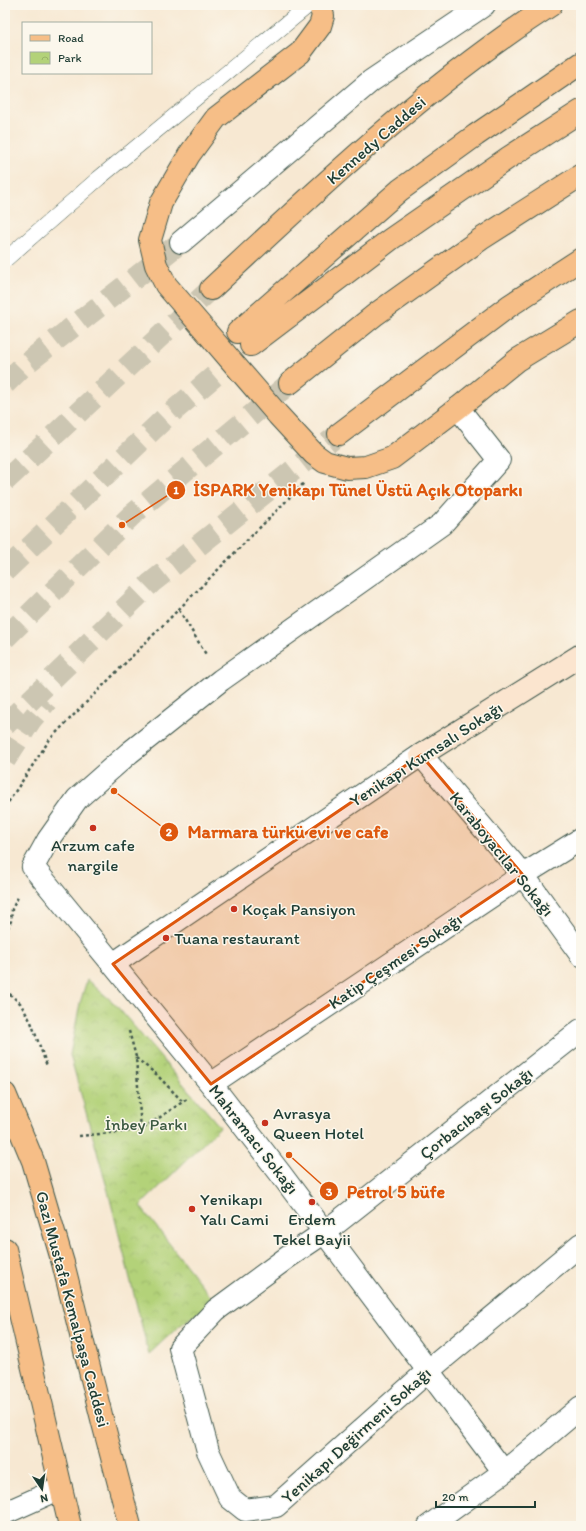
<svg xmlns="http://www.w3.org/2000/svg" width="586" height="1531" font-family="Itim,sans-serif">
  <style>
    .park { fill: url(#park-crowns); stroke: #698856 }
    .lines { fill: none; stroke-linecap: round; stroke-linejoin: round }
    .street-tunnel { stroke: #ccc6b2; stroke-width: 22; stroke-dasharray: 22 11; stroke-linecap: butt }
    .primary-tunnel { stroke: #ccc6b2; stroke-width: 22; stroke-dasharray: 22 11; stroke-linecap: butt }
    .highway-tunnel { stroke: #ccc6b2; stroke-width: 22; stroke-dasharray: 22 11; stroke-linecap: butt }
    .lane-casing { stroke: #3f574c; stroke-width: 16 }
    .street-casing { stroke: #3f574c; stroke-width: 24 }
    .secondary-casing { stroke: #3f574c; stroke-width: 24 }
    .primary-casing { stroke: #3f574c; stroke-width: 24 }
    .highway-casing { stroke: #3f574c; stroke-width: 24 }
    .path { stroke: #3f574c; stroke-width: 2.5; stroke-dasharray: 3 3; stroke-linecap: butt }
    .lane { stroke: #fff; stroke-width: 15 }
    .street { stroke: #fff; stroke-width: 22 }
    .secondary { stroke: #fbe5cf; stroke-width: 22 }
    .primary { stroke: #f6be87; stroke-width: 22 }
    .highway { stroke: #f6be87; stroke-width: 22 }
    .marked { fill: #de580e; fill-opacity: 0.2; stroke: #de580e; stroke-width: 3; stroke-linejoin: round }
    .poi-dot { fill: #c8321e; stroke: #fbf7ec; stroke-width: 1.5 }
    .labels { text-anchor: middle; stroke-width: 3; stroke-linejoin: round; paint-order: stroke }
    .street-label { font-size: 17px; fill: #1f3d34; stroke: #fbf7ec }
    .poi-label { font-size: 17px; fill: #1f3d34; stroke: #fbf7ec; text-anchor: start }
    .park-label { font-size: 17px; fill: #3d5b42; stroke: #fbf7ec }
    .leader { fill: none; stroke: #de580e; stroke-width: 1.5 }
    .callout-dot { fill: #de580e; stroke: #fbf7ec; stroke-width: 1.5 }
    .mark-label { font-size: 12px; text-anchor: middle; font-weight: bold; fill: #fff }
    .callout-label { font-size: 18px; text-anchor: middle; font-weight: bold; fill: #de580e; stroke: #fbf7ec; stroke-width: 3; stroke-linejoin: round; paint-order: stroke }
  </style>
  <defs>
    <pattern id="park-crowns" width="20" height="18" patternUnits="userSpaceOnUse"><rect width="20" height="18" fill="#b3d279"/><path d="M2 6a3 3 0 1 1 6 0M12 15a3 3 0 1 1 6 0" fill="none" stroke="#9ab569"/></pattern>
  </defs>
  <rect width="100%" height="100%" fill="#fbf7ec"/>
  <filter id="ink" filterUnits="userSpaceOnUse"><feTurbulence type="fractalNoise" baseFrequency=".025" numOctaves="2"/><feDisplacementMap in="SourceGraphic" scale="8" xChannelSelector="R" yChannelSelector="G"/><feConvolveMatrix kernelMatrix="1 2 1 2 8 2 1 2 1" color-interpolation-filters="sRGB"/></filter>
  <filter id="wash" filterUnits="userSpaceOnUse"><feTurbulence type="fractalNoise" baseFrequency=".012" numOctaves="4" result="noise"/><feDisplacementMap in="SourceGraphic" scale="16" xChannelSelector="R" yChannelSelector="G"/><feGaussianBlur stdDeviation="0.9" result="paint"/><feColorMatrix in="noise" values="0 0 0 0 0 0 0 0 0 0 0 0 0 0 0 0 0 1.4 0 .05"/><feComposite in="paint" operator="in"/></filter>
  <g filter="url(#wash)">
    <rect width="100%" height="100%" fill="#f7e8d2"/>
    <path class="park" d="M87,980L114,1003L220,1127L140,1206L214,1301L178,1327L149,1354L108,1191L70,1055L80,1003Z"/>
  </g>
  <g filter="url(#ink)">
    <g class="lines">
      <path class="street-tunnel" d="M5,384L23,366L181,242"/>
      <path class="primary-tunnel" d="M5,481L211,289
        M5,725L151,583L339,434
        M5,760L31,720L47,701"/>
      <path class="highway-tunnel" d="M5,571L165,418L251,345
        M5,638L132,515L290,383"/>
      <g class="lane-casing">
        <path id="lane" d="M5,260L99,178L309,5"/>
      </g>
      <g class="street-casing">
        <path id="street" d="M181,242L371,81L484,5
          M458,408L499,460L442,524L221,680L129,753L77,799L48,840L33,867L211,1084L280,1173L504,1472
          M113,964L421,755L523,875L581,955
          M581,1030L325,1232L288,1257L216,1310L180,1348L208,1451L230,1498L245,1510L276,1506L429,1370L581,1244
          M211,1084L523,875L581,839
          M5,1513L61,1488
          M429,1526L504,1472L581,1407"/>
      </g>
      <g class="secondary-casing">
        <path id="secondary" d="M421,755L581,655"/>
      </g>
      <g class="primary-casing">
        <path id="primary" d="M320,5L323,16L320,26L300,53L216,118L189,155L161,203L150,240L156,265L166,285L278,415L314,454L325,462L347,468L366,467L392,458L458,408L517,360L581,321
          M211,289C319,188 427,85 551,5
          M339,434L509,306L581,259
          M5,1094L33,1161L63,1263L103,1423L130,1526
          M5,1249L70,1526"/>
      </g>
      <g class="highway-casing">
        <path id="highway" d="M238,332L400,190L476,135L581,63
          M251,345L391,239L508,158L581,111
          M290,383L376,314L481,239L581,175"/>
      </g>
      <path class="path" d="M179,610L207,656
        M5,807L50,739L305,482
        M5,934L11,921L12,909L19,895
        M5,990L20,1003L31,1022L47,1066
        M129,1031L136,1057L141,1130
        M136,1058L156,1074L183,1102
        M79,1136L141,1130L187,1099"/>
      <use href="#lane" class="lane"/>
      <use href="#street" class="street"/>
      <use href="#secondary" class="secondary"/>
      <use href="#primary" class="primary"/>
      <use href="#highway" class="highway"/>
    </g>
  </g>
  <path class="marked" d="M421,755L523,875L211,1084L113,964Z"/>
  <g class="poi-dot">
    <circle cx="93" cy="828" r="4"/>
    <circle cx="234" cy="909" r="4"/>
    <circle cx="166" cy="938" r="4"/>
    <circle cx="265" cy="1123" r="4"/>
    <circle cx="312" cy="1202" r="4"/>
    <circle cx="192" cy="1209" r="4"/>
  </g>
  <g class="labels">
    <g class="street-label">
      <text transform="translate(376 140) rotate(-41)" y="6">Kennedy Caddesi</text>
      <text transform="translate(426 754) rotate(-33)" y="6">Yenikapı Kumsalı Sokağı</text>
      <text transform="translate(502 854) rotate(51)" y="6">Karaboyacılar Sokağı</text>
      <text transform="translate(395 961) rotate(-34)" y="6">Katip Çeşmesi Sokağı</text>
      <text transform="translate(476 1113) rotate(-38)" y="6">Çorbacıbaşı Sokağı</text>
      <text transform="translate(254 1139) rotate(52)" y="6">Mahramacı Sokağı</text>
      <text transform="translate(73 1309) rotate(75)" y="6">Gazi Mustafa Kemalpaşa Caddesi</text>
      <text transform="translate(356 1435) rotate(-42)" y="6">Yenikapı Değirmeni Sokağı</text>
    </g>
    <g class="poi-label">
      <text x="93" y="851" text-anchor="middle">Arzum cafe<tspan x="93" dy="20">nargile</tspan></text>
      <text x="242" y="915">Koçak Pansiyon</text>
      <text x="174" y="944">Tuana restaurant</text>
      <text x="273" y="1119">Avrasya<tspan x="273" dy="20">Queen Hotel</tspan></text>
      <text x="200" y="1205">Yenikapı<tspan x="200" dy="20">Yalı Cami</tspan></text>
      <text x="312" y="1225" text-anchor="middle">Erdem<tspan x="312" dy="20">Tekel Bayii</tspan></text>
    </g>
    <g class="park-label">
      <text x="146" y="1130">İnbey Parkı</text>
    </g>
  </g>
  <path class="leader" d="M122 525L176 490M114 791L169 832M289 1155L329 1191"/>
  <g class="callout-dot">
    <circle cx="122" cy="525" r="4"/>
    <circle cx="114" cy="791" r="4"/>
    <circle cx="289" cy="1155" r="4"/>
    <circle cx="176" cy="490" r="10"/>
    <circle cx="169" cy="832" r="10"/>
    <circle cx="329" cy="1191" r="10"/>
  </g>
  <g class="mark-label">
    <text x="176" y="494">1</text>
    <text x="169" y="836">2</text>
    <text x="329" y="1196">3</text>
  </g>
  <g class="callout-label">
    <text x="358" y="496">İSPARK Yenikapı Tünel Üstü Açık Otoparkı</text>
    <text x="288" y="838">Marmara türkü evi ve cafe</text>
    <text x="396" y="1198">Petrol 5 büfe</text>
  </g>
  <rect width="586" height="1531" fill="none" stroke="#fbf7ec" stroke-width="20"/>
  <rect x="22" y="22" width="130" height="52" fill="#fbf7ec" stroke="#a3ada2"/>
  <rect x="30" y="35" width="20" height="6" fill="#f6be87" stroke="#a3ada2"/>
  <text x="58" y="42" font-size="12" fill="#1f3d34">Road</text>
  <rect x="30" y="52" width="20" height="12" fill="url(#park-crowns)" stroke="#a3ada2"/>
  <text x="58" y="62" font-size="12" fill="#1f3d34">Park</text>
  <g transform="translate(42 1489) rotate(167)" stroke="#fbf7ec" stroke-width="3" paint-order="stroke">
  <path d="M0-3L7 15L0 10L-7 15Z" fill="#1f3d34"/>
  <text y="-6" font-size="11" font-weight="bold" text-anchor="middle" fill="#1f3d34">N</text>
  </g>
  <path d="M436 1501v6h99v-6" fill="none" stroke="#1f3d34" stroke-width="2"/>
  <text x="442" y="1501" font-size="12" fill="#1f3d34" stroke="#fbf7ec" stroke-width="3" paint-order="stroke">20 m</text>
</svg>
